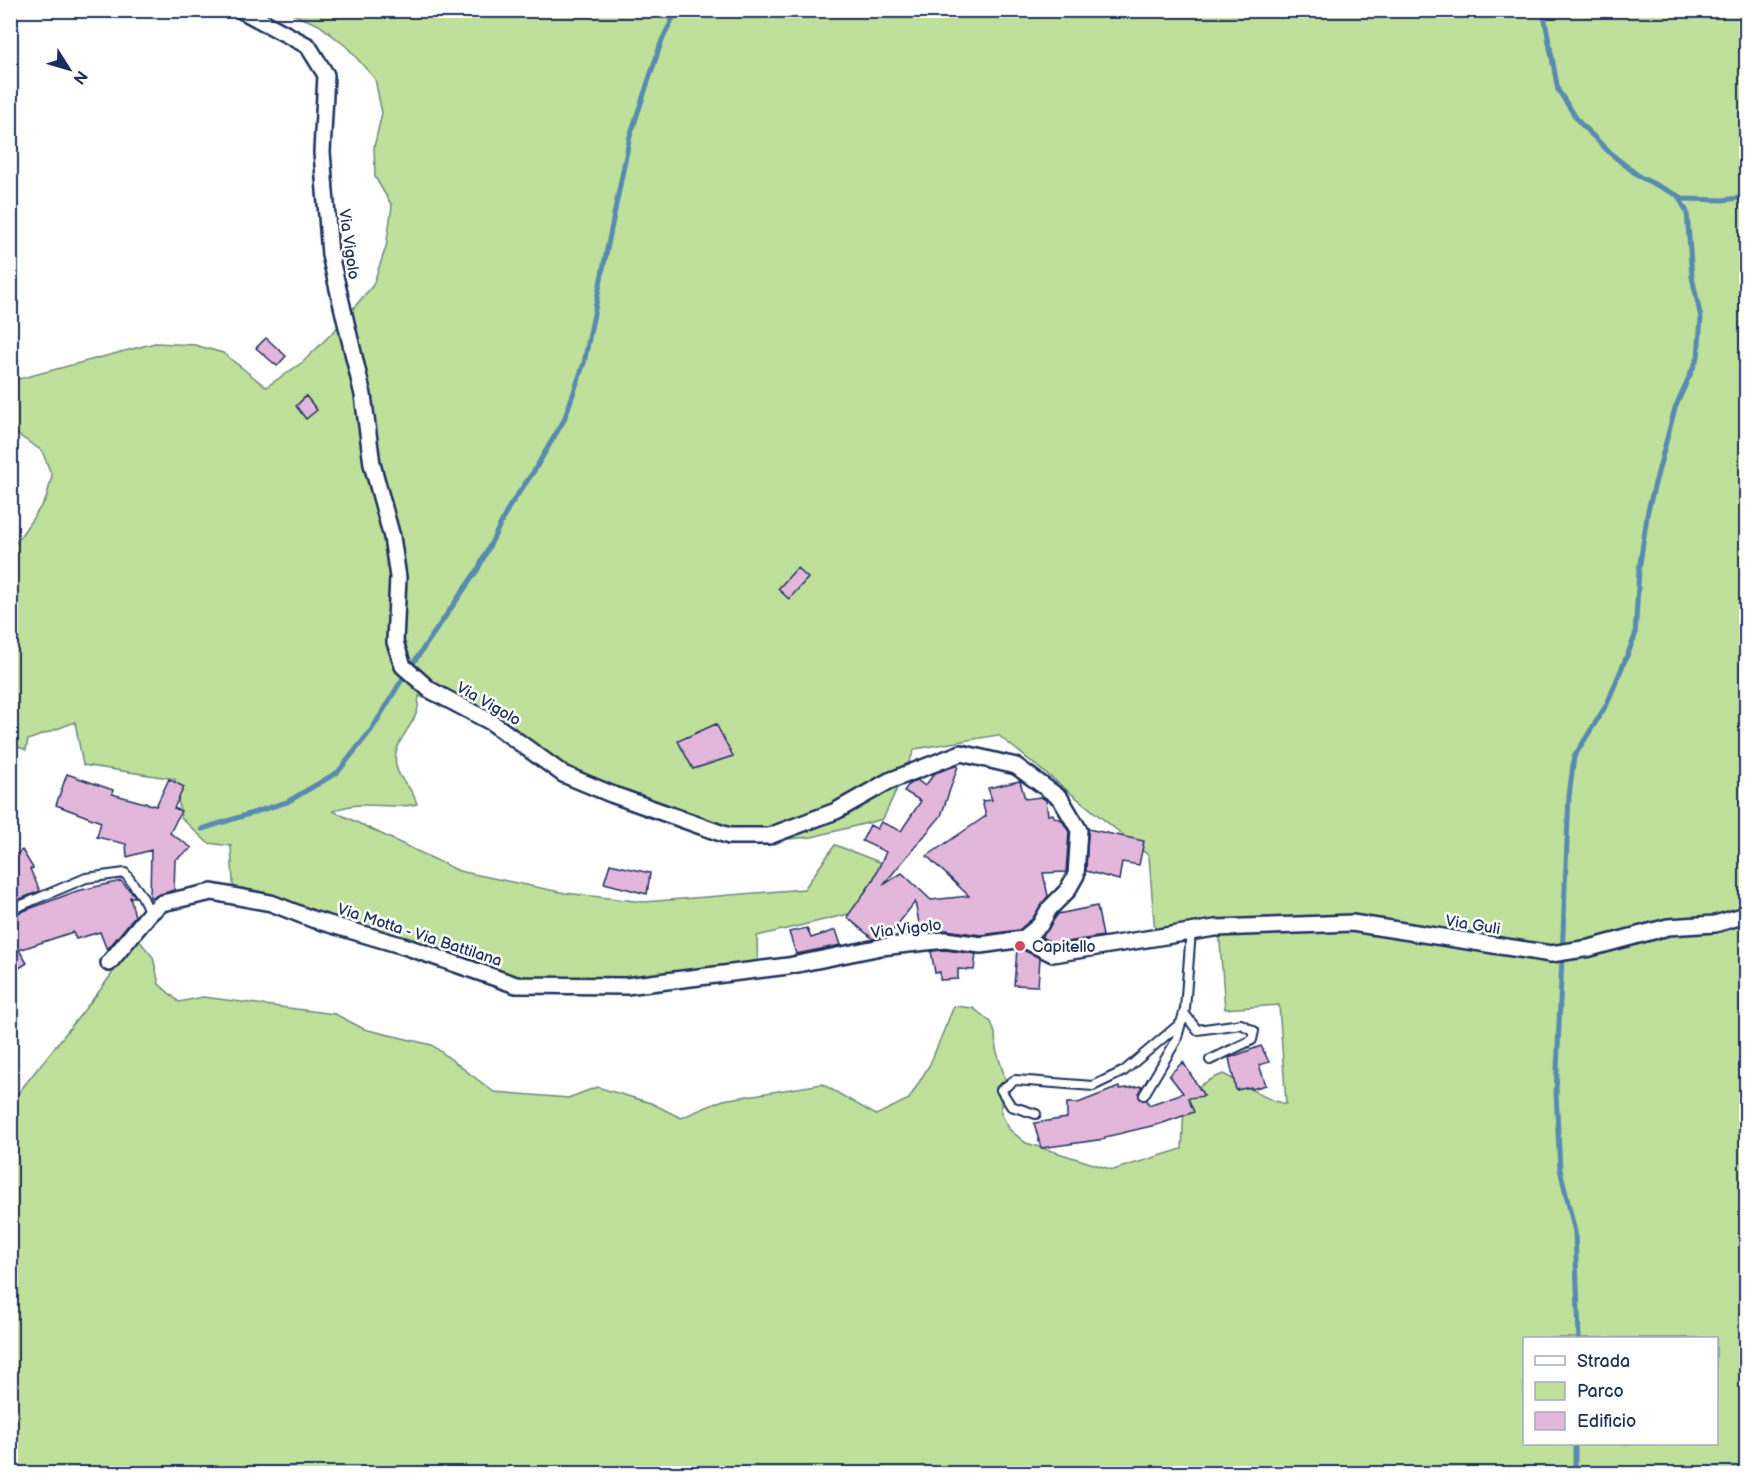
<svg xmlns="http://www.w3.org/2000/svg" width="1757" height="1484" font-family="'Balsamiq Sans',sans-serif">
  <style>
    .green { fill: #bee09a; stroke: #6c887c; stroke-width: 1.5; fill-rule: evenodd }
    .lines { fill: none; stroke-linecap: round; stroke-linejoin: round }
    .stream { stroke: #598baf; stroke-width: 5 }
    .building { fill: #e3b7dc; stroke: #1b2f5e; stroke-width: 1.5 }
    .service-casing { stroke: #1b2f5e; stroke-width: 12 }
    .minor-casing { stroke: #1b2f5e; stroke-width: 20 }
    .service { stroke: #fff; stroke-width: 8 }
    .minor { stroke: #fff; stroke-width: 15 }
    .poi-dot { fill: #d1495b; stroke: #fff; stroke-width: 2 }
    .labels { text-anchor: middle; stroke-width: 5; stroke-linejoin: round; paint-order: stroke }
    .street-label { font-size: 16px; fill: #1b2f5e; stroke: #fff }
    .poi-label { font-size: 16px; fill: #1b2f5e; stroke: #fff; text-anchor: start }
  </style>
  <rect width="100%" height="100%" fill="#fff"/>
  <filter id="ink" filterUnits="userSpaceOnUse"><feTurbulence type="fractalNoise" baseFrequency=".0167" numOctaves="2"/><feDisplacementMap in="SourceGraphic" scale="12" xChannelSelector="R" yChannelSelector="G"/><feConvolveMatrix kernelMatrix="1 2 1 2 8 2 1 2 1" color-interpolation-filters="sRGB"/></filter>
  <g filter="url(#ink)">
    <path class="green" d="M285,11H1746V1473H11V1102L101,989L137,938L153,957L159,984L179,1002L203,997L335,1014L364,1029L432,1045L494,1092L568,1098L597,1087L651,1103L681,1118L723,1100L822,1084L876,1115L909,1099L930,1064L954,1006L973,1008L991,1022L995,1033L996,1049L1006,1081L1001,1096V1113L1010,1130L1026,1143L1113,1170L1182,1149C1185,1105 1177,1093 1223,1074C1245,1084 1262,1099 1286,1104L1279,1005L1225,1009L1219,929L1155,934L1149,856L998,735L915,749L883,819L812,837L729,844L658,813L571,787L499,727L419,696C418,702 419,709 416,714C409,732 392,744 396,765C400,784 411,783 417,804C388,811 361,798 333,811L459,871L565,893L644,902L804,889L835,845L890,866L857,912L757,936L758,974L501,984L295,912L234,901L231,846L208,843L181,818L175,779L83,765L75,722L28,740L26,750L11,744V550L46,499L52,476L42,451L11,430V381L155,343L195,345L223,353L266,387L303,362L335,330L373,285L386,247L392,206L375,177L374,147L382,113L375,79L347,47L319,25ZM1524,1338H1716V1444H1524Z"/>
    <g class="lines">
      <path class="stream" d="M1543,10L1558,90L1579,122L1610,153L1640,177L1685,199L1723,200L1746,197
        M202,829L287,802L338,772L372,729L403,678L478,569L509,507L534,471L564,420L584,363L630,136L662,40L677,10
        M1579,1338L1575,1232L1560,1169L1556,1093L1569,796L1574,757L1607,704L1635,636L1639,570L1648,510L1675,408L1698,357L1701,318L1692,277L1687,212L1678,196
        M1575,1444V1474"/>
    </g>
    <path class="building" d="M266,338L286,356L277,366L256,348Z
      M306,396L317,410L306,419L296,406Z
      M797,568L808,578L789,599L778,589Z
      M716,724L733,756L693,769L678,741Z
      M955,766H958L941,816L883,885L902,873L931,900L969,896L927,856L986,816L982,801L992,800L988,788L1020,781L1025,799L1041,797L1046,800L1048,815L1053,814L1054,817L1062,820L1069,832L1066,872L1043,873L1048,896L1032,919L1019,930L981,935L946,930L921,933L915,902L891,933L886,929L880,937L873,939L847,917L872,882L886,852L862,841L870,825L877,829L881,822L901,831L921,801L904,791L909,784L917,780L925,786L935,773Z
      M67,774L113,790L112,794L156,806L169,779L184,787L174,808L181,811L170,833L192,848L175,860L174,890L150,898L151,850L127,857L126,844L97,837L101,822L56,805Z
      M1088,829L1144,841L1139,865L1122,862L1119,880L1086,871Z
      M22,850L33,868L30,869L40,891L10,903V859Z
      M610,864L650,873L647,894L604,883Z
      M121,881L136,897H130L135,916L107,950L100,932L76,939L73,932L19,950L27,963L10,974V916L77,891Z
      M1097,906L1103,936L1055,944L1041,937L1058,914Z
      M807,928L811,938L836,930L841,945L796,954L789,932Z
      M1021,949L1040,958L1038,986L1014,985L1017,950Z
      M945,950L976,954L974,970L958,969V979L940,980V972L935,973L931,951Z
      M1261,1046L1269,1062L1259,1065L1266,1085L1252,1089L1251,1087L1236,1090L1229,1058Z
      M1183,1062L1204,1096L1188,1098L1194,1112L1160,1124L1105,1137V1139L1041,1148L1034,1123L1067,1118V1103H1078L1119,1087L1120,1089L1142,1086L1139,1097L1147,1100L1149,1105L1183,1093L1169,1075Z"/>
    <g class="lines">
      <g class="service-casing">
        <path id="service" d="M10,910L86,878L125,873L142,896L150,913
          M1184,1013L1197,1030L1241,1024L1254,1031L1252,1040L1210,1060
          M1144,1095L1176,1041L1185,1009L1191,931
          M1036,1114L1011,1106L1001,1090L1015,1080L1093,1086L1124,1071L1182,1022"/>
      </g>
      <g class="minor-casing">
        <path id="minor" d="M1023,939L1053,954L1215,928L1352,923L1551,954L1590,948L1668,927L1715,924L1746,915
          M109,963L150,913L162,903L212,892L271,903L312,919L407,947L516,985L626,986L788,966L881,947L945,940L981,945L1023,939L1040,925L1049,909L1067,891L1076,875L1079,830L1060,798L1016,766L961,753L889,781L836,811L769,836H729L611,794L563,774L491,722L430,690L403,666L395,642L398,577L392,537L372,464L363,395L330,255L322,152L326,75L308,46L241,10"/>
      </g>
      <use href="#service" class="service"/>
      <use href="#minor" class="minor"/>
    </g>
  </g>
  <circle class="poi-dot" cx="1020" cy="946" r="6"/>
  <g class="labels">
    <g class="street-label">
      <text transform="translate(350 244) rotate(82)" y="6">Via Vigolo</text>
      <text transform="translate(489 703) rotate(30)" y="6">Via Vigolo</text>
      <text transform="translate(1473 924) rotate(9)" y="6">Via Guli</text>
      <text transform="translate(906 928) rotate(-7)" y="6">Via Vigolo</text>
      <text transform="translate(420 934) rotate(18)" y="6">Via Motta - Via Battilana</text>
    </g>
    <g class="poi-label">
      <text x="1032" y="952">Capitello</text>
    </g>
  </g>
  <rect width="1757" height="1484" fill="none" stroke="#fff" stroke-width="36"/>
  <rect x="18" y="18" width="1721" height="1448" fill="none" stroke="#1b2f5e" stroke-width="2" filter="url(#ink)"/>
  <rect x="1523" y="1337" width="195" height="108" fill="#ffffff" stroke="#a4acbf" stroke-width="1.5"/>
  <rect x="1535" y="1356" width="30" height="9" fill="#ffffff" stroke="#a4acbf" stroke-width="1.5"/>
  <text x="1577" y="1367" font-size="18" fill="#1b2f5e">Strada</text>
  <rect x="1535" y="1382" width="30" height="18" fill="#bee09a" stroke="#a4acbf" stroke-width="1.5"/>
  <text x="1577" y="1397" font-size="18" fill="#1b2f5e">Parco</text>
  <rect x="1535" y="1412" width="30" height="18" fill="#e3b7dc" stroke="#a4acbf" stroke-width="1.5"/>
  <text x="1577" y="1427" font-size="18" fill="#1b2f5e">Edificio</text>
  <g transform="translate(69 69) rotate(127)" stroke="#ffffff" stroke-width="4.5" paint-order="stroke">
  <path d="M0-4.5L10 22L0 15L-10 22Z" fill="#1b2f5e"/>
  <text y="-9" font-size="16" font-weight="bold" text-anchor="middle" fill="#1b2f5e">N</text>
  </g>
</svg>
